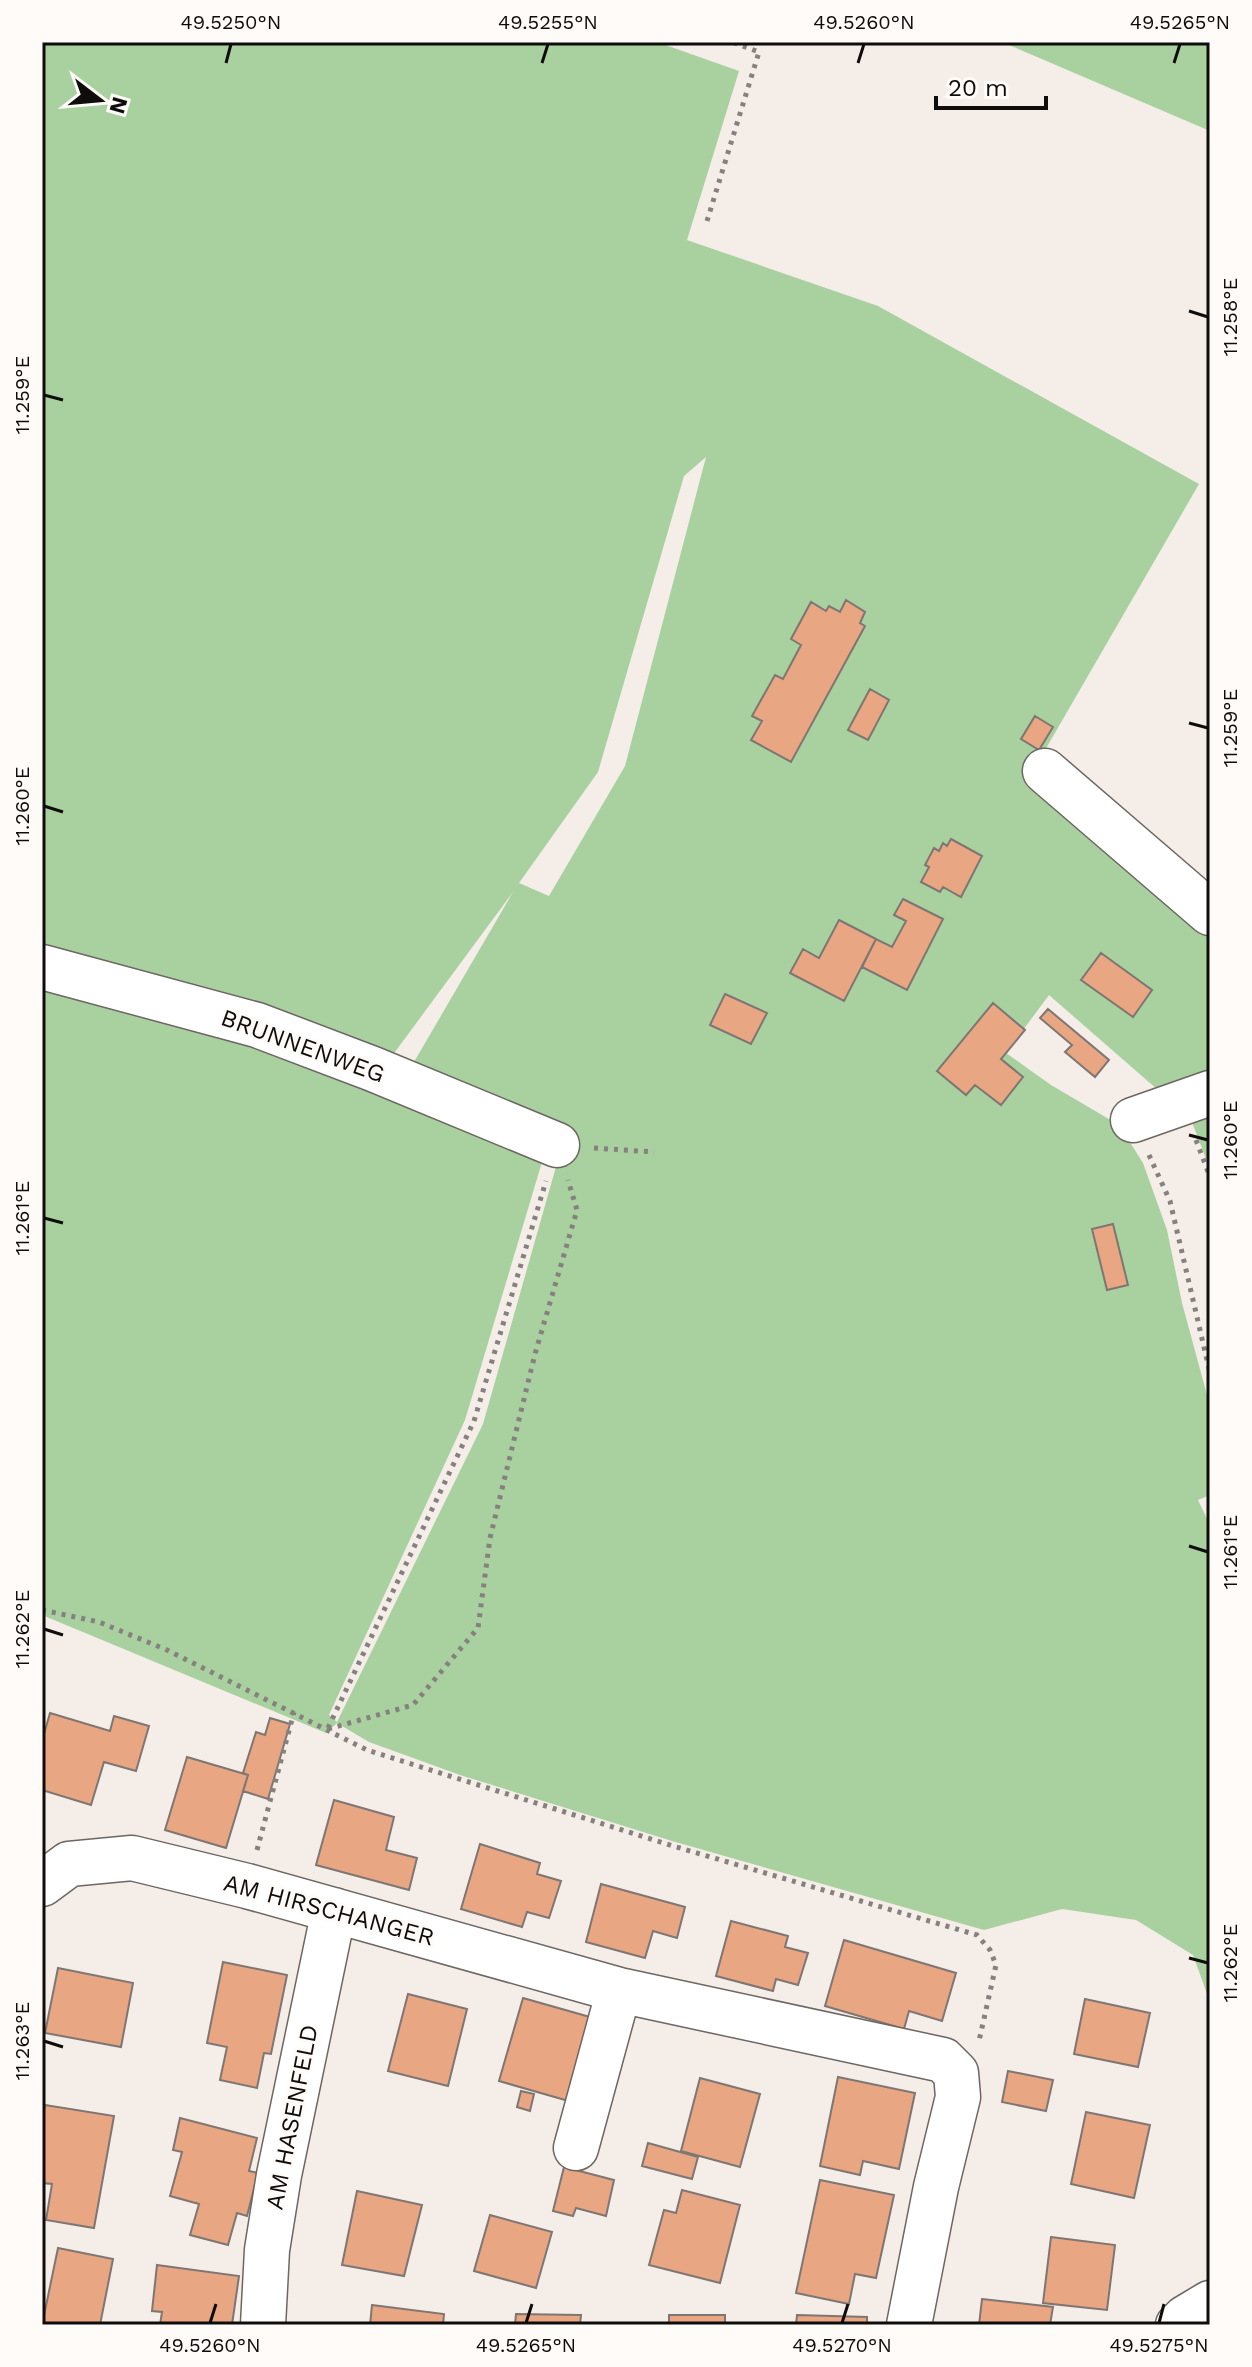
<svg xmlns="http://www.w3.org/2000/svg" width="1252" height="2367" font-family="'Work Sans',sans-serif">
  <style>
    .green { fill: #a8d19f; fill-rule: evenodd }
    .building { fill: #e8a683; stroke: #7e7673; stroke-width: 2 }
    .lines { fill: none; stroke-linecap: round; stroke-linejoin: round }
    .minor-casing { stroke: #6d6662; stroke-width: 47 }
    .path { stroke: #86817e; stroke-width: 5; stroke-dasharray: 4 6; stroke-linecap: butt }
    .minor { stroke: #fff; stroke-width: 44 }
    .ticks { fill: none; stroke: #0f0d0b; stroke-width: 3 }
    .labels { text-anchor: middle; stroke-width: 6; stroke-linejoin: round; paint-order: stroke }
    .street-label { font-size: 24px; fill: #0f0d0b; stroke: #fefbf9 }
    .neatline { fill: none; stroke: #0f0d0b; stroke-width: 3 }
    .ticks-label { font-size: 20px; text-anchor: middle; fill: #0f0d0b }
  </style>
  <rect width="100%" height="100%" fill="#f4ede8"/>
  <path class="green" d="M42,42H657L739,71L687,240L878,306L1199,484L1041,757L1036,789L1210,936V1081L1166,1097L1049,995L1006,1053L1051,1085L1119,1125L1143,1163L1167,1230L1182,1303L1210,1406V1495L1198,1500L1210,1525V2002L1193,1955L1136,1920L1062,1909L984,1930L672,1841L460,1775L369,1742L337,1723L326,1733L42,1615V973L365,1077L542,1162L465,1420L329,1715L337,1722L483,1424L565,1135L414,1062L513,892L392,1056L42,954ZM706,457L625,766L549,896L519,883L598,772L684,476Z
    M1002,42H1210V131Z
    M1210,1108V1169L1190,1117Z"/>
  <path class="building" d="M846,600L865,612L860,623L865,626L791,762L751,740L762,721L752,716L775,675L783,679L801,645L791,639L811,602L826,611L829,606L840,612Z
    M870,689L889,700L868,740L848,730Z
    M1035,716L1053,727L1039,750L1021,739Z
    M951,839L982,856L961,897L943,887L940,892L921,882L929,867L925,865L934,848L939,851L943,843L947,846Z
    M903,899L943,919L907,990L862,967L876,939L892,947L906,921L894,915Z
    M839,920L876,939L844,1001L790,973L803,949L819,958Z
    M1101,953L1152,990L1133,1017L1081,980Z
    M725,994L767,1013L751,1044L710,1025Z
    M993,1003L1025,1030L1001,1059L1023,1077L1001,1105L975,1085L966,1095L937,1071Z
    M1048,1009L1109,1060L1095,1077L1065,1052L1072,1045L1040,1018Z
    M1113,1224L1128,1285L1107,1290L1092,1229Z
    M50,1713L110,1731L114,1716L149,1726L136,1771L104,1762L91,1805L42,1790V1741Z
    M270,1718L290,1724L268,1799L243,1791L248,1775L243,1773L256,1732L265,1735Z
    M187,1757L248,1775L226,1848L165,1830Z
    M334,1800L394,1817L386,1850L417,1858L409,1890L316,1865Z
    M480,1844L540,1863L537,1874L561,1881L549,1918L527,1912L522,1927L461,1909Z
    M601,1884L685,1907L677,1938L653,1931L645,1958L586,1942Z
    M731,1921L788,1936L785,1947L808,1953L798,1985L776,1979L773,1991L716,1976Z
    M844,1940L956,1973L942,2021L909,2011L904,2029L825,2006Z
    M223,1962L287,1975L271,2054L264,2053L257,2088L220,2080L227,2047L207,2043Z
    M58,1968L133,1983L121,2047L45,2033Z
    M408,1994L467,2009L448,2086L388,2071Z
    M523,1998L597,2019L572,2102L499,2081Z
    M1085,1999L1150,2013L1138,2067L1074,2054Z
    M1008,2071L1053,2080L1046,2111L1002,2102Z
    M838,2077L915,2093L899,2169L863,2161L860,2175L820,2166Z
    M700,2078L760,2094L740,2167L681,2151Z
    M521,2091L534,2094L530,2111L517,2107Z
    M45,2105L114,2116L94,2228L46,2220L52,2184L42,2183V2123Z
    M1086,2112L1150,2125L1134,2198L1071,2184Z
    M180,2118L257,2138L249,2171L258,2173L247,2216L237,2213L228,2245L190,2235L199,2204L170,2196L182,2152L173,2150Z
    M648,2143L698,2157L692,2179L642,2166Z
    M564,2167L614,2180L606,2216L576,2208L573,2216L553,2211Z
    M820,2180L894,2195L876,2278L855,2274L849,2304L796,2293Z
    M682,2190L740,2205L720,2283L649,2265L664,2210L676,2213Z
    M357,2191L422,2205L404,2276L342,2265Z
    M490,2215L552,2232L536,2288L474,2271Z
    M1051,2237L1115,2245L1107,2310L1043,2303Z
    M58,2248L113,2259L100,2325H42Z
    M157,2265L239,2276L232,2325H160L162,2312L152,2311Z
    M982,2299L1053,2307L1050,2325H979Z
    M372,2305L444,2314L443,2325H370Z
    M516,2314L581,2315L580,2325H515Z
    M669,2315H725V2325H669Z
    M797,2315L867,2317V2325H796Z"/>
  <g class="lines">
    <g class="minor-casing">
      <path id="minor" d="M1045,771L1210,913
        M42,967L257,1025L373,1069L557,1145
        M1133,1120L1210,1093
        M42,1884L69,1864L132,1858L247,1886L619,1990L943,2060L956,2073L958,2097L936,2187L909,2325
        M576,2148L619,1990
        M263,2325L267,2250L279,2175L334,1910
        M1178,2325L1185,2318L1210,2303"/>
    </g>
    <path class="path" d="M707,221L759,52L732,42
      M1196,1140L1210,1177
      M594,1148L654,1152
      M1149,1155L1170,1201L1210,1373
      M42,1610L99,1622L167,1650L367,1750L673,1846L977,1935L990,1950L996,1965L979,2041
      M328,1728L474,1421L546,1181
      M328,1729L413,1705L478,1628L490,1538L535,1354L577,1210L568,1180
      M257,1850L294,1712"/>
    <use href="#minor" class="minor"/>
  </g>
  <path class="ticks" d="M226,63L231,44M542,63L548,44M858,63L864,44M1174,63L1180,44M1189,311L1208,317M44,395L63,400M1189,723L1208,728M44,806L63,812M1189,1135L1208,1140M44,1218L63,1223M1189,1546L1208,1552M44,1629L63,1635M1189,1958L1208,1963M44,2041L63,2047M210,2323L216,2304M526,2323L532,2304M842,2323L848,2304M1159,2323L1164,2304"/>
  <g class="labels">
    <g class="street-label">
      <text transform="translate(303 1046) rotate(20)" y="8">BRUNNENWEG</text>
      <text transform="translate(329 1910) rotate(15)" y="8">AM HIRSCHANGER</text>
      <text transform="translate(292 2117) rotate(-79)" y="8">AM HASENFELD</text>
    </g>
  </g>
  <rect width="1252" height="2367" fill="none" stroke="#fefbf9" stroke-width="88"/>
  <g transform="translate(100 100) rotate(106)" stroke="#fefbf9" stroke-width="6" paint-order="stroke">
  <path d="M0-6L14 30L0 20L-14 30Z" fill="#0f0d0b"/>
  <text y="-12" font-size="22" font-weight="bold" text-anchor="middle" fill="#0f0d0b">N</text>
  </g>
  <path d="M936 96v12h110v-12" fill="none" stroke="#0f0d0b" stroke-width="4"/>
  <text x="948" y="96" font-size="24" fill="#0f0d0b" stroke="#fefbf9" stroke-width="6" paint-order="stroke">20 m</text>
  <rect x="44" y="44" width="1164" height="2279" class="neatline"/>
  <g class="ticks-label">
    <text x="231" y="29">49.5250°N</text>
    <text x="548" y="29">49.5255°N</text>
    <text x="864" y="29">49.5260°N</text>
    <text x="1180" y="29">49.5265°N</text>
    <text transform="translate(1230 317) rotate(-90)" y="7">11.258°E</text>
    <text transform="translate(22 395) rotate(-90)" y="7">11.259°E</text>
    <text transform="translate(1230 728) rotate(-90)" y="7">11.259°E</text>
    <text transform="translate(22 806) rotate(-90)" y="7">11.260°E</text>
    <text transform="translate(1230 1140) rotate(-90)" y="7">11.260°E</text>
    <text transform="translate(22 1218) rotate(-90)" y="7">11.261°E</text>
    <text transform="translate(1230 1552) rotate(-90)" y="7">11.261°E</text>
    <text transform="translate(22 1629) rotate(-90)" y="7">11.262°E</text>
    <text transform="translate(1230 1963) rotate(-90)" y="7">11.262°E</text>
    <text transform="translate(22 2041) rotate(-90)" y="7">11.263°E</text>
    <text x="210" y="2352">49.5260°N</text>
    <text x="526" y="2352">49.5265°N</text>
    <text x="842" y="2352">49.5270°N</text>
    <text x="1159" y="2352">49.5275°N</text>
  </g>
</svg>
